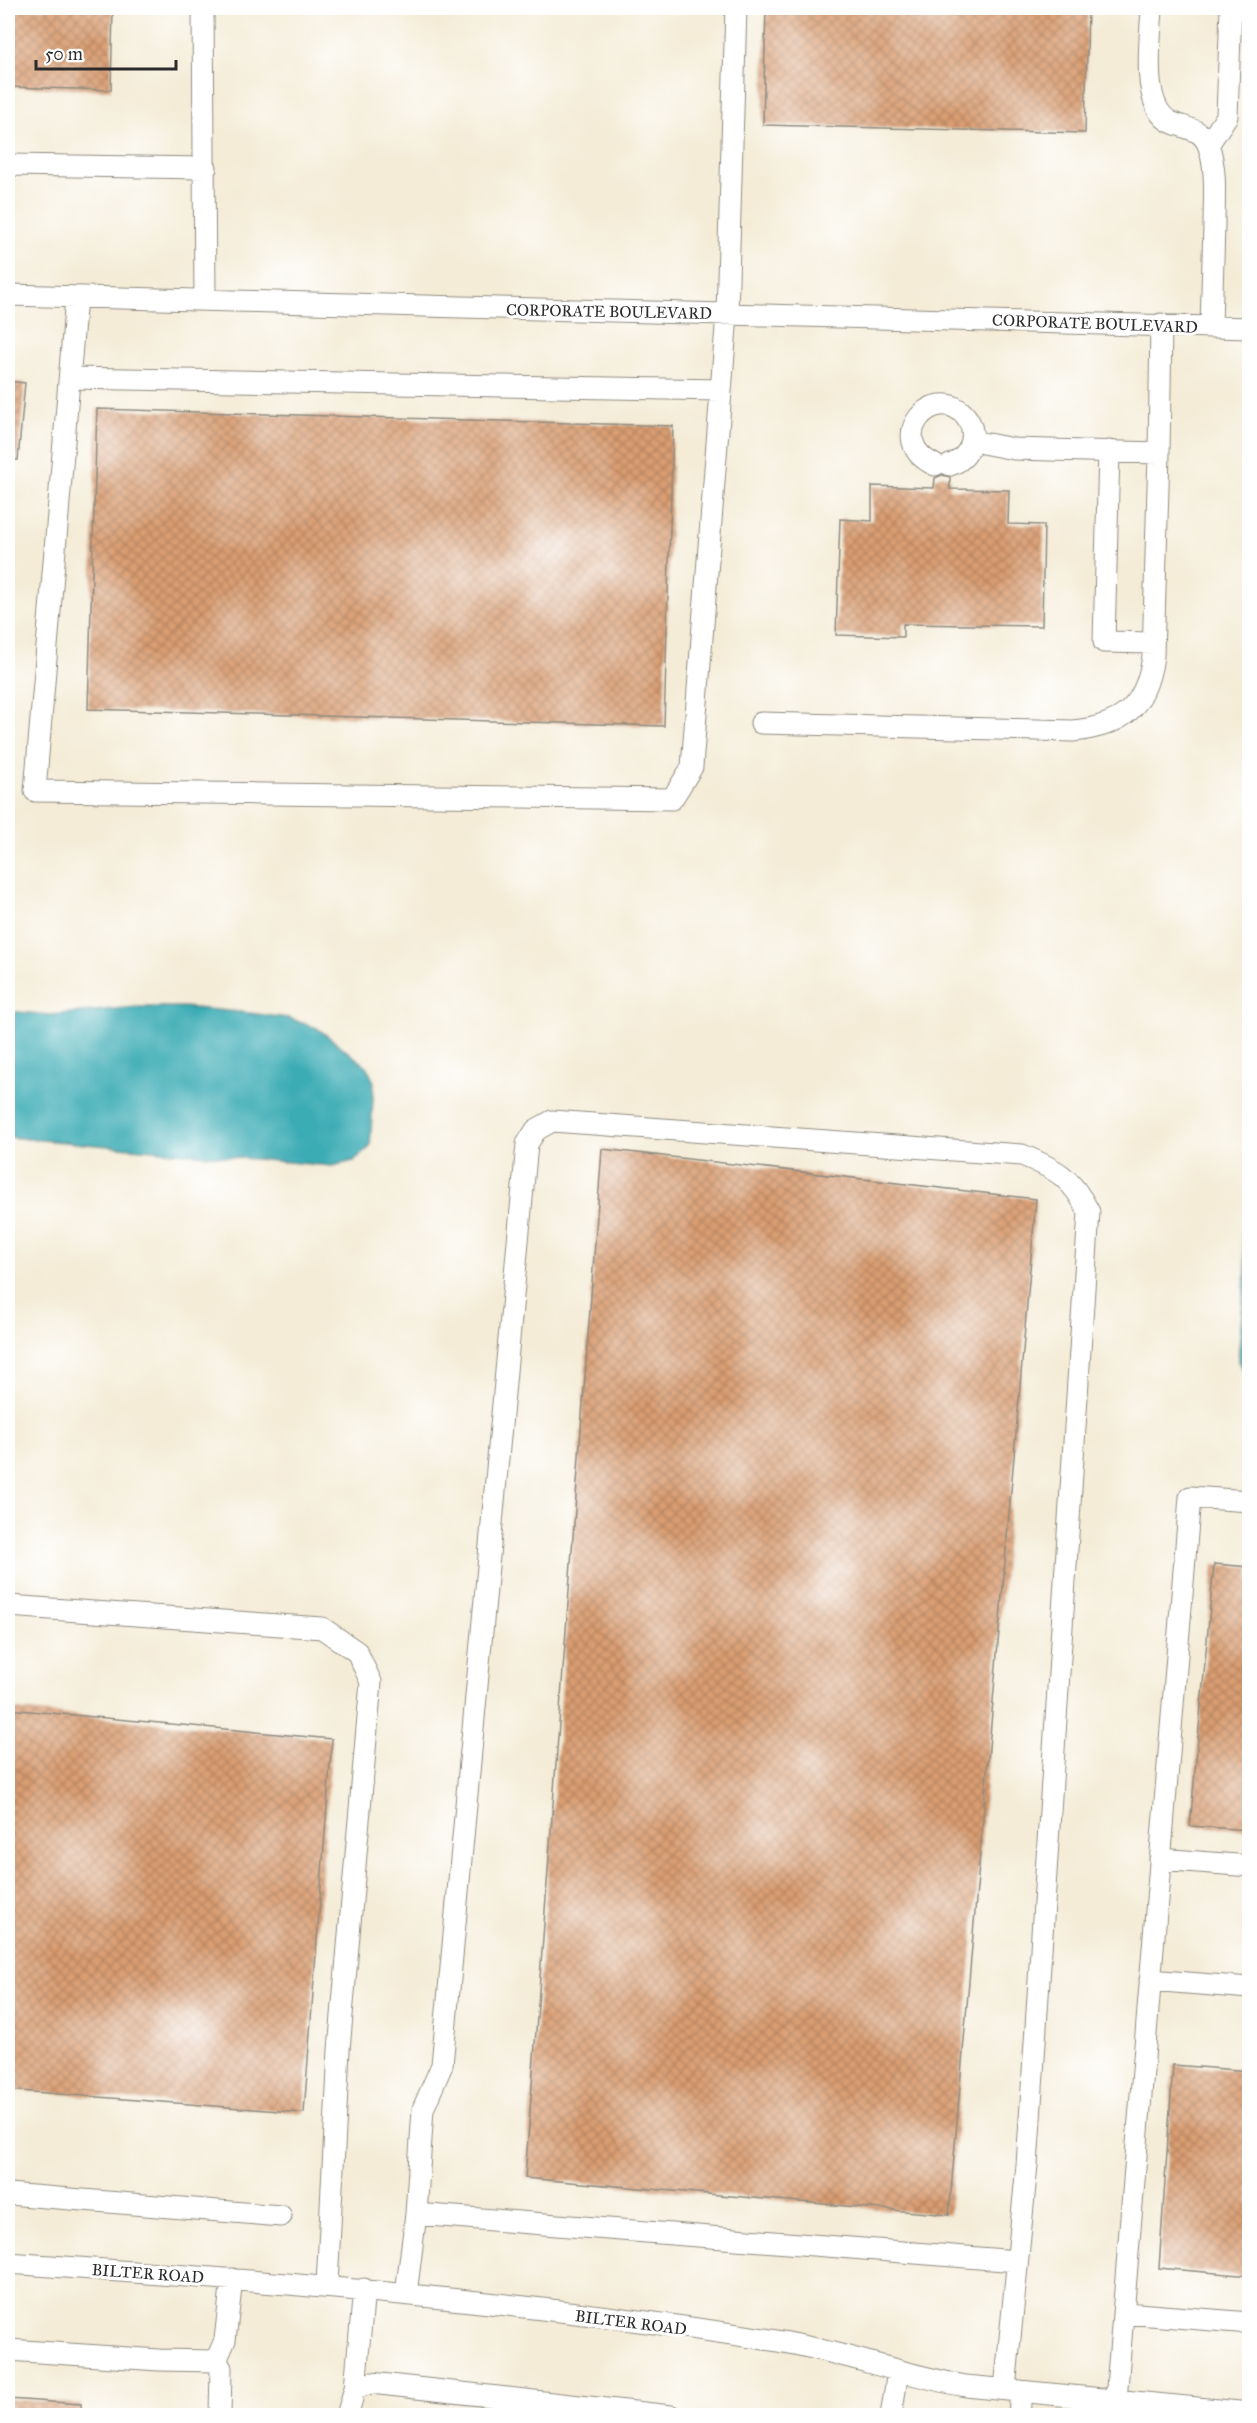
<svg xmlns="http://www.w3.org/2000/svg" width="1257" height="2423" font-family="'IM FELL Great Primer',serif">
  <style>
    .water { fill: #3aabb4; stroke: #326b70; stroke-width: 1.5 }
    .building { fill: url(#building-cross-hatch) }
    .lines { fill: none; stroke-linecap: round; stroke-linejoin: round }
    .minor-casing { stroke: #908c81; stroke-width: 23 }
    .minor { stroke: #fff; stroke-width: 21 }
    .labels { text-anchor: middle; stroke-width: 6; stroke-linejoin: round; paint-order: stroke }
    .street-label { font-size: 16px; fill: #2b2b2b; stroke: #fff }
  </style>
  <defs>
    <pattern id="building-cross-hatch" width="8" height="8" patternUnits="userSpaceOnUse" patternTransform="scale(1.5)"><rect width="8" height="8" fill="#da9e72"/><path d="M0 0l8 8M0 8l8-8" fill="none" stroke="#b1815e"/></pattern>
  </defs>
  <rect width="100%" height="100%" fill="#fff"/>
  <filter id="ink" filterUnits="userSpaceOnUse"><feTurbulence type="fractalNoise" baseFrequency=".0167" numOctaves="2"/><feDisplacementMap in="SourceGraphic" scale="12" xChannelSelector="R" yChannelSelector="G"/><feConvolveMatrix kernelMatrix="1 2 1 2 8 2 1 2 1" color-interpolation-filters="sRGB"/></filter>
  <filter id="wash" filterUnits="userSpaceOnUse"><feTurbulence type="fractalNoise" baseFrequency=".008" numOctaves="4" result="noise"/><feDisplacementMap in="SourceGraphic" scale="24" xChannelSelector="R" yChannelSelector="G"/><feGaussianBlur stdDeviation="1.35" result="paint"/><feColorMatrix in="noise" values="0 0 0 0 0 0 0 0 0 0 0 0 0 0 0 0 0 1.4 0 .05"/><feComposite in="paint" operator="in"/></filter>
  <g filter="url(#wash)">
    <rect width="100%" height="100%" fill="#f4ecd7"/>
    <path class="water" d="M137,1007H183L240,1012L288,1018L317,1028L366,1066L374,1082L370,1147L354,1161L332,1166L8,1137V1011L50,1015Z
      M1249,1233H1250L1249,1378L1238,1361L1246,1268L1242,1235Z"/>
    <g id="blocks">
      <path class="building" d="M8,8H113L111,90L8,87Z
        M766,8H1088L1085,133L763,125Z
        M8,381L25,383L18,460H8Z
        M97,409L673,426L664,726L88,709Z
        M942,475L950,477V489L1009,490L1008,524L1044,525L1042,626L903,624V637L836,635L840,519L872,521V486L934,488L935,478Z
        M602,1149L1036,1199L949,2215L525,2178Z
        M1214,1564L1250,1567V1830L1190,1826Z
        M8,1709L332,1739L304,2113L8,2090Z
        M1173,2065L1250,2071V2276L1159,2268Z
        M8,2399L81,2404V2415H8Z"/>
    </g>
  </g>
  <g filter="url(#ink)">
    <use href="#blocks" fill-opacity="0" stroke="#908c81" stroke-width="1.5"/>
    <g class="lines">
      <g class="minor-casing">
        <path id="minor" d="M203,8L205,300
          M1152,8C1151,37 1139,110 1173,123C1188,129 1203,129 1209,147C1217,172 1214,199 1214,225C1213,259 1212,292 1211,326
          M1208,145L1227,116L1231,8
          M8,165L206,168
          M8,295L1250,328
          M76,297L35,791L672,799L692,767L727,314L736,8
          M70,378L721,390
          M972,441L1014,449L1159,453L1161,324
          M1109,451L1104,642L1153,643
          M935,465C881,440 936,379 966,417C973,426 974,437 970,447C966,456 959,462 950,465
          M761,723L1073,731C1123,726 1146,707 1153,656L1159,453
          M8,1606L322,1628L357,1652L371,1682L339,2050L327,2285
          M1160,1859L1250,1866
          M1150,1980L1250,1988
          M8,2194L281,2216
          M416,2214L1017,2261
          M8,2263C265,2281 522,2300 777,2341C841,2351 902,2375 966,2386L1250,2413
          M406,2294L416,2214L423,2109L442,2065L527,1144L536,1130L552,1121L1022,1155C1058,1170 1071,1177 1089,1212L1027,2165L1005,2389
          M1125,2313L1250,2323
          M8,2350L159,2360L216,2361
          M216,2361L225,2340L232,2279
          M216,2361L221,2368L220,2416
          M355,2388L371,2383L671,2416
          M1116,2400L1190,1497L1250,1501
          M347,2416L355,2388L364,2289
          M891,2416L898,2371
          M1019,2416L1021,2391"/>
      </g>
      <use href="#minor" class="minor"/>
    </g>
  </g>
  <g class="labels">
    <g class="street-label">
      <text transform="translate(609 311) rotate(1)" y="6">CORPORATE BOULEVARD</text>
      <text transform="translate(1095 323) rotate(2)" y="6">CORPORATE BOULEVARD</text>
      <text transform="translate(148 2273) rotate(4)" y="6">BILTER ROAD</text>
      <text transform="translate(631 2322) rotate(7)" y="6">BILTER ROAD</text>
    </g>
  </g>
  <rect width="1257" height="2423" fill="none" stroke="#fff" stroke-width="30"/>
  <path d="M36 60v9h140v-9" fill="none" stroke="#2b2b2b" stroke-width="3"/>
  <text x="45" y="60" font-size="18" fill="#2b2b2b" stroke="#ffffff" stroke-width="4.5" paint-order="stroke">50 m</text>
</svg>
